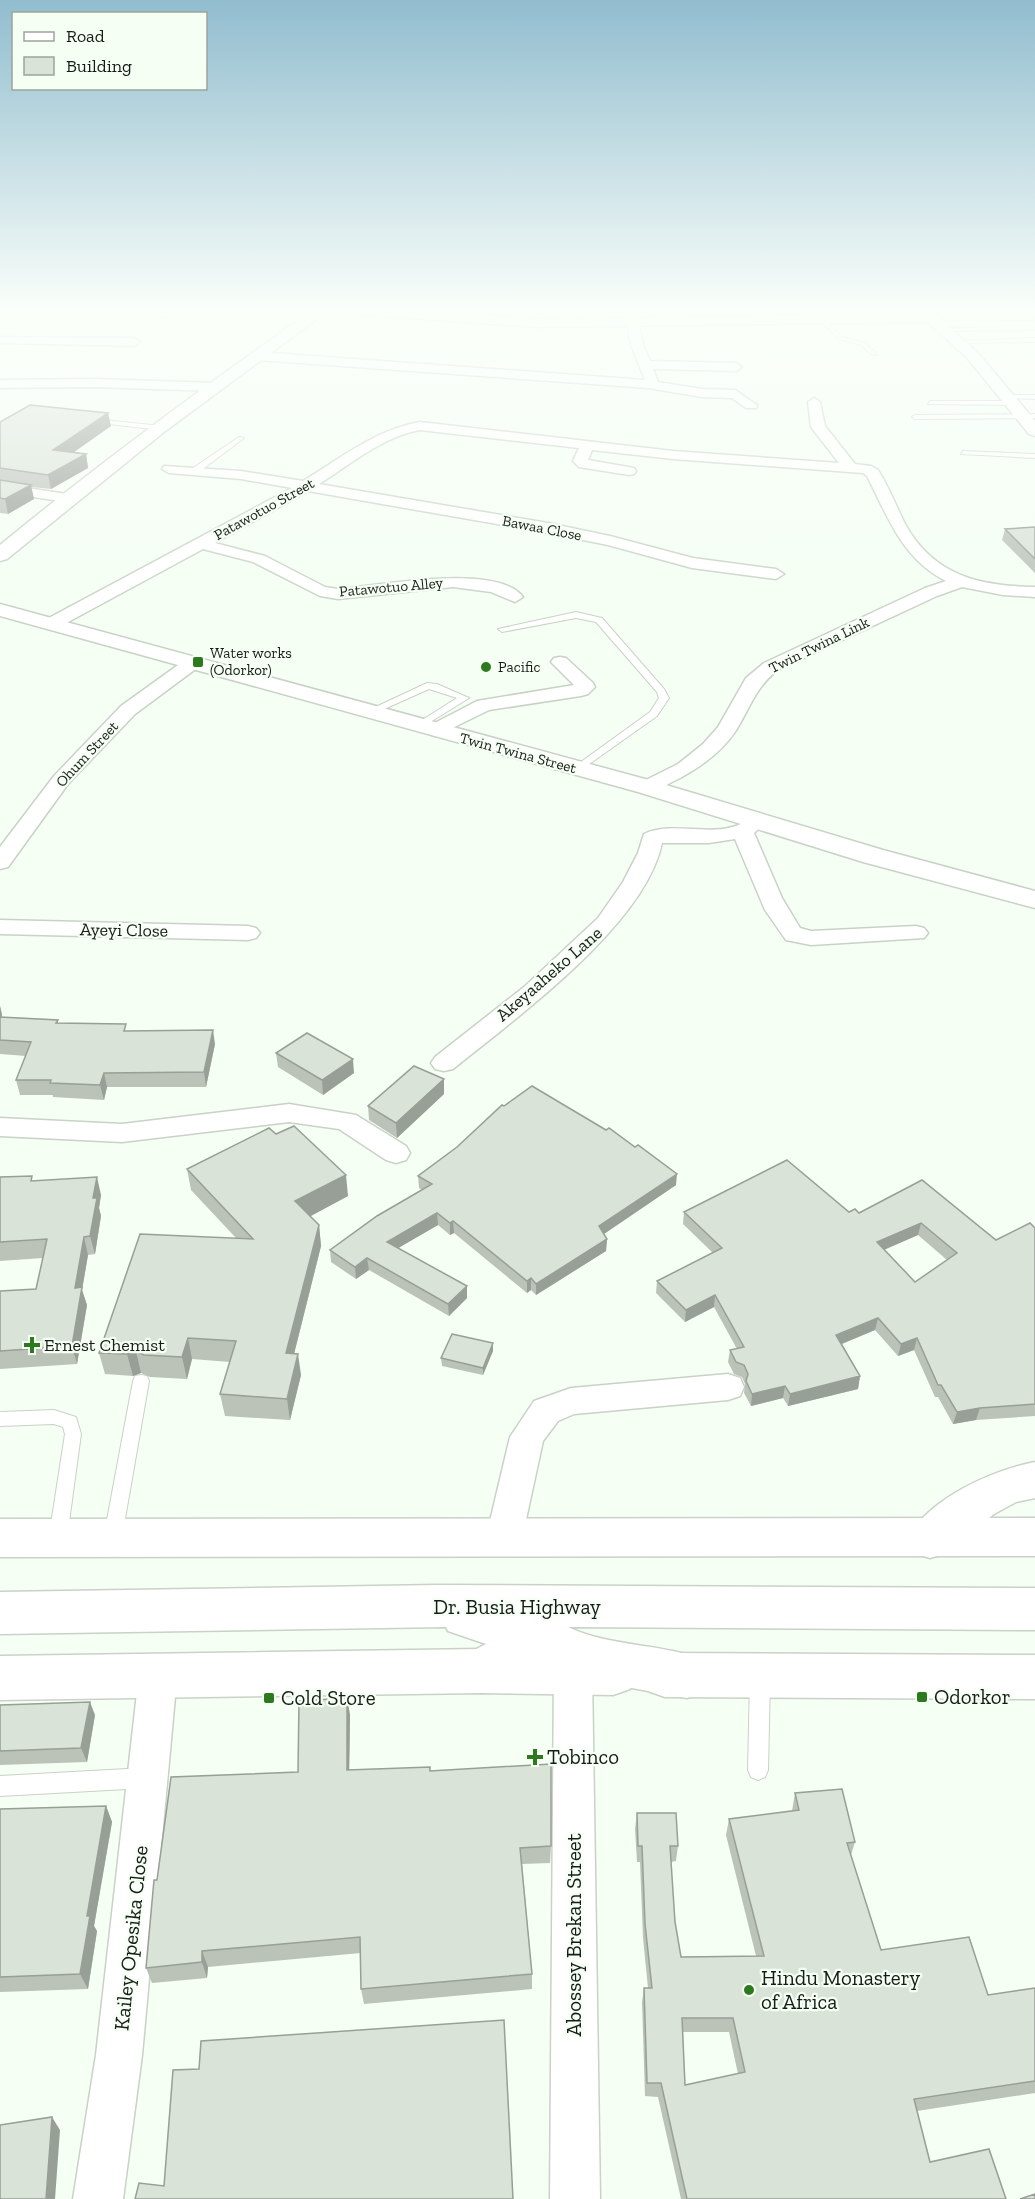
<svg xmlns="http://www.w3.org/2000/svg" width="1035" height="2199" font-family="'Zilla Slab',serif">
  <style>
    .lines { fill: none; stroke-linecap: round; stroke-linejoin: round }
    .lane-casing { stroke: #c9d2c7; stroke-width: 2 }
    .street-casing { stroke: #c9d2c7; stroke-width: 3 }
    .secondary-casing { stroke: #c9d2c7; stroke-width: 3 }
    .highway-casing { stroke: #c9d2c7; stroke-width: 3 }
    .lane { fill: #fff; fill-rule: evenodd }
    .street { fill: #fff; fill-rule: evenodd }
    .secondary { fill: #fff; fill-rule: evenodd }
    .highway { fill: #fff; fill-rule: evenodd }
    .wall { fill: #bbc3b9; fill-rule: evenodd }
    .shaded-wall { fill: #989f96 }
    .building { fill: #d9e3d7; stroke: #989f96; stroke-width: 1.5; fill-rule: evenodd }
    .poi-dot { fill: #2d791f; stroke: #f5fff3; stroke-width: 2 }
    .labels { text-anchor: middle; stroke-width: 4.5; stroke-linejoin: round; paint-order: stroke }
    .far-street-label { font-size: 15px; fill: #181c18; stroke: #f5fff3 }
    .far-poi-label { font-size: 15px; fill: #181c18; stroke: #f5fff3; text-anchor: start }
    .street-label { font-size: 18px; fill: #181c18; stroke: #f5fff3 }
    .poi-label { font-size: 18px; fill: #181c18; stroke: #f5fff3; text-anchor: start }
    .near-street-label { font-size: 21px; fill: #181c18; stroke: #f5fff3 }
    .near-poi-label { font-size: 21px; fill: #181c18; stroke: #f5fff3; text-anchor: start }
  </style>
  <rect width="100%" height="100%" fill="#f5fff3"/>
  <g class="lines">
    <g class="lane-casing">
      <path id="lane" d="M145,310L176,314L179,316L176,318L146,315L143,313Z
        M280,310L256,314L253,312Z
        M518,310H524V323L519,322Z
        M869,310L928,312L925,314Z
        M1026,310H1032L1035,318Z
        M823,318L842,337L865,343L877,354L872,355L861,345L838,339L821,321Z
        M1035,326V330L945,331L942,329Z
        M1035,338V342L957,343L954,341Z
        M1009,395H1035V399L1007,398Z
        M930,401H1013L1016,403L1013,405L928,404Z
        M1035,414V418L915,419L912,417L915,415Z
        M93,419L162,426L165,428L162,430L91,422Z
        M239,437L244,438L199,472H193V468Z
        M963,451L1035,454V458L961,454Z
        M576,612L602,618L664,689L669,698L657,716L578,772L573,769L574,767L650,712L659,698L657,692L596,622L576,618L502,632L498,629Z
        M427,683L437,684L469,698L419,729L416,728V724L457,698L429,689L373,714L365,712Z
        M141,1375L147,1376L149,1381L122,1536L119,1542L113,1544L107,1542L104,1536L133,1381L135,1376Z
        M54,1410L76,1417L81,1434L67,1537L64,1543L58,1545L52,1543L49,1537L65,1434L63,1427L54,1424L0,1426V1412Z
        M760,1670L767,1673L770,1679L768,1770L765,1777L758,1780L751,1777L748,1770L750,1679L753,1673Z
        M145,1768L152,1771L155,1778L152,1785L145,1788L0,1796V1776Z"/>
    </g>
    <g class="street-casing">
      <path id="street" d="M624,310H636L643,345L650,361L736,363L742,367L736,371L653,369L658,382L702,389L735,390L757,405L756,408H746L732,398L702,397L648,388L257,360L251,356L257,352L645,380L631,345Z
        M939,321H1035V327L935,326L933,324Z
        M0,337L134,338L140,342L134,346L0,343Z
        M94,379L215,383L221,387L215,391L94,387L0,388V380Z
        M814,398L820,402L825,426L855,464L871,466L878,470C889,487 896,506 905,524C934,576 979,586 1035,587V597L1003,595L962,587L937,596L776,671C754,690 750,708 735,732C719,755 695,771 670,783C660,789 651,794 640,791L637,787L640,783L678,764L703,744L718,727L746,678L764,663L925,588L946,581C902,559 888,517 867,476L863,473L673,459L592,450L588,460L634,468L636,471L634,474L629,475L579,467L573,461L579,448L420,430C382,437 351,464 319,484L548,523L610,536L693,558L776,569L784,574L776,579L692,568L608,545L548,533L308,491L215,543L265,556L325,587L338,589C377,586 497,562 523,597L515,602L491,592L453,587L338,599L320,596L253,562L203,549L57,628H45L42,624L45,620L292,488L241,479L169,473L162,469L164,466L241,471L303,481C341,458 375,430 420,422L673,451L839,463L811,427L808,402Z
        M0,484L67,494L74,498L67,502L0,492Z
        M560,657L566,658L593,683L595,687L588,694L581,696L489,710L436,736L429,734L426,730L429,726L477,701L574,685L551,662L554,658Z
        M191,659L197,660L200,664L197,668L135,714L68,784L8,867L0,869V847L54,776L121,706L185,660Z
        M756,815L764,816L767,821L754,833L782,898L800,928L811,931L916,926L924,928L928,933L924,938L811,945L786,940L765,910L735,839L709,843H662C645,925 517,1017 453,1069L444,1071L435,1069L431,1063L435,1057L524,987L598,918L623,882L638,853L644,834C672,821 707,836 736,826C743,824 747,817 756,815Z
        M0,920L248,926L256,928L260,933L256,938L248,940L0,934Z
        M289,1104L356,1115L406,1146L410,1153L406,1160L396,1163L386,1160L339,1129L289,1122L122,1142L0,1136V1118L122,1124Z
        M728,1374L740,1378L744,1387L740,1396L728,1400L574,1414L558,1421L543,1441L522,1538L517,1549L504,1554L491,1549L486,1538L510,1437L534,1401L571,1388Z
        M573,1653L587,1658L592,1671L600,2199H550L554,1671L559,1658Z
        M158,1657L172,1662L177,1675L142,2055L123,2199H73L96,2055L139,1675L144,1662Z"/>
    </g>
    <g class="secondary-casing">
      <path id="secondary" d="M313,310H329L164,432L7,559L0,561V545C101,462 206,385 313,310Z
        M346,310H411L536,319L920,314L916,310H931L978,353L1035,421V436L1029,434L968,359L928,322L536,327L353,314Z
        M0,604L656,782L883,850L1035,891V908L863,862L638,792L0,616Z
        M1035,1462V1498L1016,1502L994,1514L946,1553L930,1558L914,1553L908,1539C927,1499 993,1470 1035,1462Z
        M482,1649L613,1651L630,1657L637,1673L630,1689L613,1695L482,1693L0,1700V1656Z
        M665,1653L1035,1655V1699L665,1697L648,1691L641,1675L648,1659Z"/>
    </g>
    <g class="highway-casing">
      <path id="highway" d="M1035,1518V1556L0,1557V1519Z
        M436,1585L1035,1588V1630L568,1627C610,1647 660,1643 704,1660L711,1676L704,1692L687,1698L604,1683L541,1662L499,1687L482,1693L465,1687L458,1671L465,1655L486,1644L448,1631L446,1627L0,1634V1592Z"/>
    </g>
    <use href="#lane" class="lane"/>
    <use href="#street" class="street"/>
    <use href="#secondary" class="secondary"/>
    <use href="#highway" class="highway"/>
  </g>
  <path class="wall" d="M108,413L111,426L73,452L86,454L88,468L51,489L31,487L34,499L8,514L0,513V422Z
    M1035,527V573L1002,540L1005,529Z
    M0,1006L2,1015L1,1017L58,1020V1023L127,1031L215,1044L206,1087H107L104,1100L53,1097V1095H20L16,1080L26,1056L0,1054Z
    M276,1053L354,1073L323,1095L278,1067Z
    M444,1079V1094L397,1138L369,1120L368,1106Z
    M187,1169L348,1196L310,1216L319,1225L321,1246L294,1354L301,1375L290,1420L225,1416L220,1394L230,1362L192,1359L187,1379L150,1377L141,1373L133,1376L105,1374L99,1353L236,1238L191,1190Z
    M418,1176L676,1185L604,1234L607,1239L606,1251L536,1295L531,1290L527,1293L454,1233L450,1235L438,1225L398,1248L467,1298L449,1316L369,1270L356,1279L331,1262L330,1250L422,1190L419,1188Z
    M0,1177L33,1181L101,1195L99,1208L101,1216L95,1254L88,1255L82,1290L87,1305L77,1364L0,1369V1291L36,1289L43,1258L0,1261Z
    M922,1180L996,1240L1035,1228V1416L976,1420L953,1424L938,1397H935L914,1350L898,1356L875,1330L842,1344L860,1376L858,1389L788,1406L783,1398L751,1406L744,1393L745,1384L742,1377L734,1374L728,1362L730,1350L737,1349L714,1307L685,1322L656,1293L657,1281L713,1253L683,1224L684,1212H849L859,1213ZM918,1235L947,1260L915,1282L884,1250Z
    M493,1351L483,1375L442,1366L441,1358Z
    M347,1698L350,1715L349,1770L430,1771L551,1846L550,1863L522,1864L532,1974V1989L364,2004L361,1989V1953L208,1967L207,1978L152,1983L146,1968L157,1880L298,1772Z
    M0,1705L95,1715L87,1762L0,1765Z
    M795,1793L855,1842L851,1855L881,1950L988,1995L1035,1988V2093L917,2111L930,2162L1006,2199H681L658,2097L645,2096L642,2002L644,1988H648L643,1938L640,1862H637L635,1829L637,1813L678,1846L676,1861L671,1862L675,1922L681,1957L756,1956L726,1835L729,1819L792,1811ZM683,2032H729L738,2074L685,2085Z
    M106,1806L112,1822L94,1926L97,1931L88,1989L0,1992V1809Z"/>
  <path class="shaded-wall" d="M108,413L111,426L56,465L53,450Z
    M86,454L88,468L51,489L48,475Z
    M31,485L34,499L8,514L5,499Z
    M0,1006L2,1015L0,1020Z
    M213,1030L215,1044L206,1087L204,1072Z
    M353,1059L354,1073L323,1095L322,1080Z
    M104,1073L107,1087L104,1100L100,1085Z
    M444,1079V1094L397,1138L396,1123Z
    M677,1174L676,1185L598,1238L599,1226Z
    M346,1175L348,1196L298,1223L295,1201Z
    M97,1177L101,1195L99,1208L101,1216L95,1254L90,1236L93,1198Z
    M437,1213L438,1225L388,1254L387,1242Z
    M453,1221L454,1233L450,1235V1223Z
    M921,1223L918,1235L874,1254L877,1242Z
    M319,1225L321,1246L289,1374L286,1353Z
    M84,1237L88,1255L82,1290L87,1305L77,1364L72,1346L75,1288Z
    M607,1239L606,1251L536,1295V1284Z
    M367,1258L369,1270L356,1279L355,1267Z
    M531,1278V1290L527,1293V1281Z
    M467,1286V1298L449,1316L448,1304Z
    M715,1295L714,1307L685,1322L686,1310Z
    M878,1318L875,1330L834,1347L836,1335Z
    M188,1338L192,1359L187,1379L182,1357Z
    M917,1338L914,1350L898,1356L901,1344Z
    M493,1343V1351L483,1375V1368Z
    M136,1351L141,1373L133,1376L127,1354Z
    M298,1354L301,1375L290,1420L287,1399Z
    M860,1376L858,1389L788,1406L790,1394Z
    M785,1386L783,1398L751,1406L752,1394Z
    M980,1408L976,1420L953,1424L957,1412Z
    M347,1698L350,1715L349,1787L347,1770Z
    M90,1702L95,1715L87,1762L81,1748Z
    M106,1806L112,1822L94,1926L97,1931L88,1989L80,1974L87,1916Z
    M202,1951L208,1967L207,1978L202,1962Z
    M52,2117L60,2130L55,2199H46Z"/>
  <path class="building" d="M30,405L108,413L53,450L86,454L48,475L0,468V422Z
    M0,480L31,485L5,499L0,498Z
    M1035,527V559L1005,529Z
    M0,1017L58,1020L56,1023L126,1024L124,1031L213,1030L204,1072L104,1073L100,1085L50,1083L51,1080H16L31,1042L0,1040Z
    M307,1033L353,1059L322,1080L276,1053Z
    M414,1066L444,1079L396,1123L368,1106Z
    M532,1086L606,1130L609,1128L635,1147L638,1145L677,1174L599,1226L607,1239L536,1284L531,1278L527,1281L453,1221L450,1223L437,1213L387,1242L467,1286L448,1304L367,1258L355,1267L330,1250L377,1216L432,1184L418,1176L457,1147L502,1105L504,1106Z
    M294,1126L346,1175L295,1201L319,1225L286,1353L298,1354L287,1399L220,1394L236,1341L188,1338L182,1357L144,1355L136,1351L127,1354L99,1353L140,1234L253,1239L187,1169L269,1128L276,1134Z
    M787,1160L849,1212L855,1209L859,1213L922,1180L996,1240L1030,1223L1035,1228V1404L980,1408L957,1412L941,1385H938L917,1338L901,1344L878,1318L836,1335L860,1376L790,1394L785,1386L752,1394L746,1381L748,1374L744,1365L736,1362L730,1350L744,1347L715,1295L686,1310L657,1281L722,1248L684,1212ZM921,1223L957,1253L915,1282L877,1242Z
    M32,1176L31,1181L97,1177L93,1198H97L90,1236L84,1237L75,1288L82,1287L72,1346L0,1351V1291L36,1289L47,1239L0,1242V1177Z
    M452,1334L493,1343L483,1368L441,1358Z
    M347,1698V1770L430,1767V1771L551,1764V1846L520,1848L532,1974L361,1989L360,1937L202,1951V1962L146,1968L154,1880H157L171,1777L298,1772L299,1701Z
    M90,1702L81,1748L0,1751V1705Z
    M842,1789L855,1842L847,1843L881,1950L969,1937L988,1995L1035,1988V2081L914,2099L930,2162L989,2149L1006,2199H687L661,2083H647L644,1988H652L645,1924L642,1846H638L637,1813H676L678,1846H670L675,1922L681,1957L764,1956L729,1819L799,1810L795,1793ZM682,2018H733L745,2072L685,2085Z
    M106,1806L87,1916H90L80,1974L0,1977V1809Z
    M504,2020L513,2199H135L139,2183L164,2186L173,2070L199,2069L201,2041Z
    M52,2117L46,2199H0V2125Z
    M1035,2194V2199H1020Z"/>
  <linearGradient id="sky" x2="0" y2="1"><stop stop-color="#91bdcf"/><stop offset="0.5" stop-color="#fafffa"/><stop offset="1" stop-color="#fafffa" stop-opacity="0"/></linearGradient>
  <rect width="1035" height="618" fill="url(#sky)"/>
  <g class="poi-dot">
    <rect x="192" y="656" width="12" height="12" rx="3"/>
    <circle cx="486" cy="667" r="6"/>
    <path d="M29 1336h6v6h6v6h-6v6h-6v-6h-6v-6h6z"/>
    <rect x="916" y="1691" width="12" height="12" rx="3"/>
    <rect x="263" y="1692" width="12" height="12" rx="3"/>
    <path d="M532 1748h6v6h6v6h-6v6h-6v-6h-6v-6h6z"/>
    <circle cx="749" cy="1990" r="6"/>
  </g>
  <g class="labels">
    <g class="far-street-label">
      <text transform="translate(264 509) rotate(-29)" y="5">Patawotuo Street</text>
      <text transform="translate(542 528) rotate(11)" y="5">Bawaa Close</text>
      <text transform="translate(391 587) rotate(-5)" y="5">Patawotuo Alley</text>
      <text transform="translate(819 645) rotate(-26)" y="5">Twin Twina Link</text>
      <text transform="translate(518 753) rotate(15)" y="5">Twin Twina Street</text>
      <text transform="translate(87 754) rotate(-47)" y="5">Ohum Street</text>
    </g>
    <g class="far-poi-label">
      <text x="210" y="658">Water works<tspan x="210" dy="17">(Odorkor)</tspan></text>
      <text x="498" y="672">Pacific</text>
    </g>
    <g class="street-label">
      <text transform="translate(124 930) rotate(1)" y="6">Ayeyi Close</text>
      <text transform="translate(549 974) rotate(-41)" y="6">Akeyaaheko Lane</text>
    </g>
    <g class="poi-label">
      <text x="44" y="1351">Ernest Chemist</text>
    </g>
    <g class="near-street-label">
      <text x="517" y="1614">Dr. Busia Highway</text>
      <text transform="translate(574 1935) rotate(-90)" y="7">Abossey Brekan Street</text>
      <text transform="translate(131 1938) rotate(-84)" y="7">Kailey Opesika Close</text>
    </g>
    <g class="near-poi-label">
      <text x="934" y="1704">Odorkor</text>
      <text x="281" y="1705">Cold Store</text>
      <text x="547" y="1764">Tobinco</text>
      <text x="761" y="1985">Hindu Monastery<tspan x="761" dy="24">of Africa</tspan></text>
    </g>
  </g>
  <rect x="12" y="12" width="195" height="78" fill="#f5fff3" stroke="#9da49b" stroke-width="1.5"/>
  <rect x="24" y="32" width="30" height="9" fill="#ffffff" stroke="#9da49b" stroke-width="1.5"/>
  <text x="66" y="42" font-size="18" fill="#181c18">Road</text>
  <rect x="24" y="57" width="30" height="18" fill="#d9e3d7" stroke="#9da49b" stroke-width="1.5"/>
  <text x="66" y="72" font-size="18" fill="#181c18">Building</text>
</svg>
